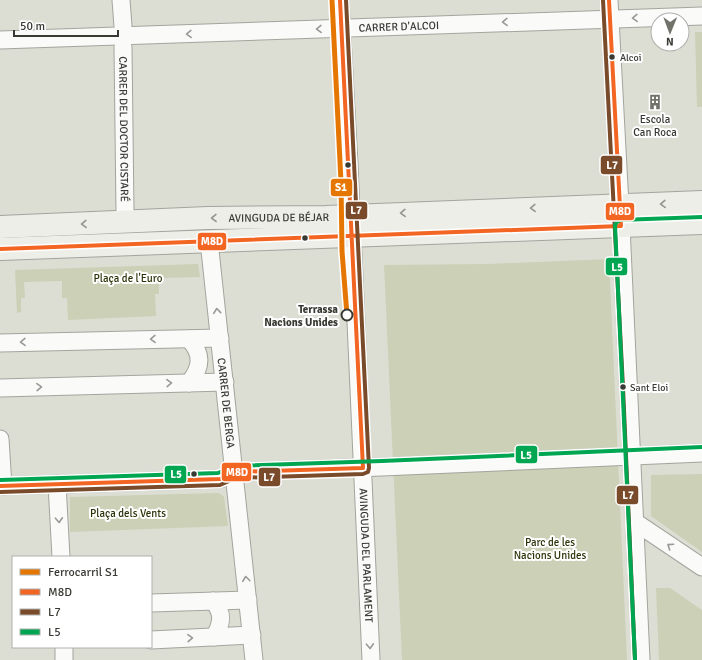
<svg xmlns="http://www.w3.org/2000/svg" width="702" height="660" font-family="Signika,sans-serif">
  <style>
    .green { fill: #cbd0b6 }
    .lines { fill: none; stroke-linecap: round; stroke-linejoin: round }
    .street-casing { stroke: #a3a59d; stroke-width: 19 }
    .secondary-casing { stroke: #a3a59d; stroke-width: 24 }
    .street { stroke: #fafaf9; stroke-width: 17 }
    .secondary { stroke: #eeeee9; stroke-width: 22 }
    .bus-1-casing { stroke: #fff; stroke-width: 7 }
    .bus-2-casing { stroke: #fff; stroke-width: 7 }
    .bus-3-casing { stroke: #fff; stroke-width: 7 }
    .bus-1 { stroke: #f26522; stroke-width: 4 }
    .bus-2 { stroke: #7a4b2a; stroke-width: 4 }
    .bus-3 { stroke: #00a651; stroke-width: 4 }
    .rail-1-casing { stroke: #fff; stroke-width: 8 }
    .rail-1 { stroke: #e67602; stroke-width: 5 }
    .oneway { stroke: #989a96 }
    .oneway2 { stroke: #92948e }
    .bus-dot { fill: #373932; stroke: #fff; stroke-width: 1.5 }
    .stop-dot { fill: #fff; stroke: #373932; stroke-width: 2 }
    .labels { text-anchor: middle; stroke-width: 4; stroke-linejoin: round; paint-order: stroke }
    .bus-label { font-size: 10px; fill: #373932; stroke: #fff; text-anchor: start }
    .street-label { font-size: 11px; fill: #373932; stroke: #fff }
    .poi-label { font-size: 11px; fill: #373932; stroke: #fff }
    .park-label { font-size: 11px; fill: #2d3309; stroke: #fff }
    .stop-label { font-size: 11px; font-weight: bold; fill: #373932; stroke: #fff; text-anchor: end }
    .line-badge { stroke: #fff; stroke-width: 1.5 }
    .badge-label { font-size: 11px; text-anchor: middle; font-weight: bold; fill: #fff }
  </style>
  <rect width="100%" height="100%" fill="#dcded4"/>
  <path class="green" d="M695,32H702V107H697Z
    M609,259L627,660H402L384,265L487,264Z
    M198,264L200,277L159,278V294H155L156,316L68,320L67,298H62V281L24,282L25,298H21V312L17,313L15,270Z
    M702,474V552L651,516V475Z
    M219,493L224,497L228,526L70,532V497Z
    M656,588H670L702,610V660H659Z"/>
  <g class="lines">
    <g class="street-casing">
      <g id="street">
        <path d="M121,0L123,26"/>
        <path id="s1" d="M340,0L349,164L371,660"/>
        <path d="M609,0L620,205"/>
        <path id="s2" d="M0,40L702,16"/>
        <path id="s3" d="M123,47L125,212"/>
        <path d="M621,226L641,660"/>
        <path id="s4" d="M209,241L254,660"/>
        <path d="M189,339C203,354 202,367 189,383"/>
        <path d="M0,343L220,338"/>
        <path d="M0,388L225,382"/>
        <path d="M0,439L3,486"/>
        <path d="M57,484L61,557"/>
        <path d="M0,486L220,479L234,472L382,467L702,453"/>
        <path d="M635,522L702,567"/>
        <path d="M213,601C224,613 222,624 214,637"/>
        <path d="M151,603L248,600"/>
        <path d="M151,640L252,635"/>
        <path d="M64,647V660"/>
      </g>
    </g>
    <g class="secondary-casing">
      <g id="secondary">
        <path id="s5" d="M0,227L208,218L326,217L702,202"/>
        <path d="M0,249L702,223"/>
      </g>
    </g>
    <use href="#street" class="street"/>
    <use href="#secondary" class="secondary"/>
    <g class="bus-1-casing">
      <path id="bus-1" d="M0,249L621,226L609,0
        M0,486L220,479L234,472L363,468L340,0"/>
    </g>
    <g class="bus-2-casing">
      <path id="bus-2" d="M603,0L623,387L635,660
        M0,492L220,485L236,478L363,474L368,472L369,468L346,0"/>
    </g>
    <g class="bus-3-casing">
      <path id="bus-3" d="M0,480L218,473L234,466L382,461L702,447
        M635,660L615,225L617,222L620,220L702,217"/>
    </g>
    <use href="#bus-1" class="bus-1"/>
    <use href="#bus-2" class="bus-2"/>
    <use href="#bus-3" class="bus-3"/>
    <g class="rail-1-casing">
      <path id="rail-1" d="M332,0L341,182L342,251L347,315"/>
    </g>
    <use href="#rail-1" class="rail-1"/>
  </g>
  <defs><path id="oneway-chevron" d="M-2-3.5L2.5 0L-2 3.5" fill="none" stroke-width="1.6" stroke-linecap="round" stroke-linejoin="round"/></defs>
  <g class="oneway">
    <use href="#oneway-chevron" transform="translate(635 18) rotate(178)"/>
    <use href="#oneway-chevron" transform="translate(505 22) rotate(178)"/>
    <use href="#oneway-chevron" transform="translate(319 29) rotate(178)"/>
    <use href="#oneway-chevron" transform="translate(189 34) rotate(178)"/>
    <use href="#oneway-chevron" transform="translate(217 311) rotate(-96)"/>
    <use href="#oneway-chevron" transform="translate(153 339) rotate(179)"/>
    <use href="#oneway-chevron" transform="translate(23 342) rotate(179)"/>
    <use href="#oneway-chevron" transform="translate(169 383) rotate(-2)"/>
    <use href="#oneway-chevron" transform="translate(39 387) rotate(-2)"/>
    <use href="#oneway-chevron" transform="translate(59 520) rotate(87)"/>
    <use href="#oneway-chevron" transform="translate(670 546) rotate(-146)"/>
    <use href="#oneway-chevron" transform="translate(246 579) rotate(-97)"/>
    <use href="#oneway-chevron" transform="translate(190 638) rotate(-2)"/>
    <use href="#oneway-chevron" transform="translate(370 646) rotate(87)"/>
  </g>
  <g class="oneway2">
    <use href="#oneway-chevron" transform="translate(663 204) rotate(178)"/>
    <use href="#oneway-chevron" transform="translate(533 208) rotate(178)"/>
    <use href="#oneway-chevron" transform="translate(403 213) rotate(178)"/>
    <use href="#oneway-chevron" transform="translate(214 218) rotate(179)"/>
    <use href="#oneway-chevron" transform="translate(84 224) rotate(178)"/>
  </g>
  <defs>
    <g id="building-bare" transform="scale(1.2)"><path d="M-4-6H4V6H1V3H-1V6H-4ZM-2.5-4.3h1.7v1.8h-1.7ZM.8-4.3h1.7v1.8H.8ZM-2.5-1h1.7V.8h-1.7ZM.8-1h1.7V.8H.8Z" fill="#71736b" stroke="#fff" stroke-width="2.5" paint-order="stroke"/></g>
  </defs>
  <g fill-rule="evenodd">
    <use href="#building-bare" x="655" y="102"/>
  </g>
  <g class="bus-dot">
    <circle cx="612" cy="57" r="3.5"/>
    <circle cx="348" cy="165" r="3.5"/>
    <circle cx="305" cy="238" r="3.5"/>
    <circle cx="623" cy="387" r="3.5"/>
    <circle cx="194" cy="474" r="3.5"/>
  </g>
  <circle class="stop-dot" cx="347" cy="315" r="5.5"/>
  <g class="labels">
    <g class="bus-label">
      <text x="620" y="61">Alcoi</text>
      <text x="630" y="391">Sant Eloi</text>
    </g>
    <g class="street-label">
      <text dy="4" stroke="none"><textPath href="#s2" startOffset="399">CARRER D'ALCOI</textPath></text>
      <text dy="4" stroke="none"><textPath href="#s3" startOffset="82">CARRER DEL DOCTOR CISTARÉ</textPath></text>
      <text dy="4" stroke="none"><textPath href="#s5" startOffset="279">AVINGUDA DE BÉJAR</textPath></text>
      <text dy="4" stroke="none"><textPath href="#s4" startOffset="163">CARRER DE BERGA</textPath></text>
      <text dy="4" stroke="none"><textPath href="#s1" startOffset="556">AVINGUDA DEL PARLAMENT</textPath></text>
    </g>
    <g class="poi-label">
      <text x="655" y="123">Escola<tspan x="655" dy="13">Can Roca</tspan></text>
    </g>
    <g class="park-label">
      <text x="128" y="282">Plaça de l'Euro</text>
      <text x="128" y="517">Plaça dels Vents</text>
      <text x="550" y="546">Parc de les<tspan x="550" dy="13">Nacions Unides</tspan></text>
    </g>
    <g class="stop-label">
      <text x="338" y="313">Terrassa<tspan x="338" dy="13">Nacions Unides</tspan></text>
    </g>
  </g>
  <g class="line-badge">
    <rect x="600" y="155" width="23" height="20" rx="4" fill="#7a4b2a"/>
    <rect x="330" y="178" width="23" height="19" rx="4" fill="#e67602"/>
    <rect x="345" y="201" width="23" height="19" rx="4" fill="#7a4b2a"/>
    <rect x="605" y="202" width="30" height="19" rx="4" fill="#f26522"/>
    <rect x="197" y="232" width="30" height="19" rx="4" fill="#f26522"/>
    <rect x="605" y="257" width="23" height="19" rx="4" fill="#00a651"/>
    <rect x="515" y="445" width="23" height="19" rx="4" fill="#00a651"/>
    <rect x="221" y="462" width="31" height="20" rx="4" fill="#f26522"/>
    <rect x="164" y="465" width="23" height="19" rx="4" fill="#00a651"/>
    <rect x="258" y="467" width="23" height="20" rx="4" fill="#7a4b2a"/>
    <rect x="616" y="485" width="23" height="20" rx="4" fill="#7a4b2a"/>
  </g>
  <g class="badge-label">
    <text x="612" y="169">L7</text>
    <text x="341" y="191">S1</text>
    <text x="356" y="214">L7</text>
    <text x="620" y="215">M8D</text>
    <text x="212" y="245">M8D</text>
    <text x="617" y="271">L5</text>
    <text x="526" y="459">L5</text>
    <text x="237" y="476">M8D</text>
    <text x="176" y="478">L5</text>
    <text x="269" y="481">L7</text>
    <text x="628" y="499">L7</text>
  </g>
  <rect x="12" y="556" width="140" height="92" fill="#ffffff" stroke="#afb0ad"/>
  <rect x="20" y="569" width="20" height="6" fill="#e67602" stroke="#afb0ad"/>
  <text x="48" y="576" font-size="12" fill="#373932">Ferrocarril S1</text>
  <rect x="20" y="589" width="20" height="6" fill="#f26522" stroke="#afb0ad"/>
  <text x="48" y="596" font-size="12" fill="#373932">M8D</text>
  <rect x="20" y="609" width="20" height="6" fill="#7a4b2a" stroke="#afb0ad"/>
  <text x="48" y="616" font-size="12" fill="#373932">L7</text>
  <rect x="20" y="629" width="20" height="6" fill="#00a651" stroke="#afb0ad"/>
  <text x="48" y="636" font-size="12" fill="#373932">L5</text>
  <g transform="translate(670 32) rotate(181)"><circle r="19" fill="#ffffff" stroke="#afb0ad"/>
  <path d="M0-3L7 15L0 10L-7 15Z" fill="#71736b"/>
  <text y="-6" font-size="11" font-weight="bold" text-anchor="middle" fill="#373932">N</text>
  </g>
  <path d="M14 30v6h104v-6" fill="none" stroke="#373932" stroke-width="2"/>
  <text x="20" y="30" font-size="12" fill="#373932" stroke="#ffffff" stroke-width="3" paint-order="stroke">50 m</text>
</svg>
